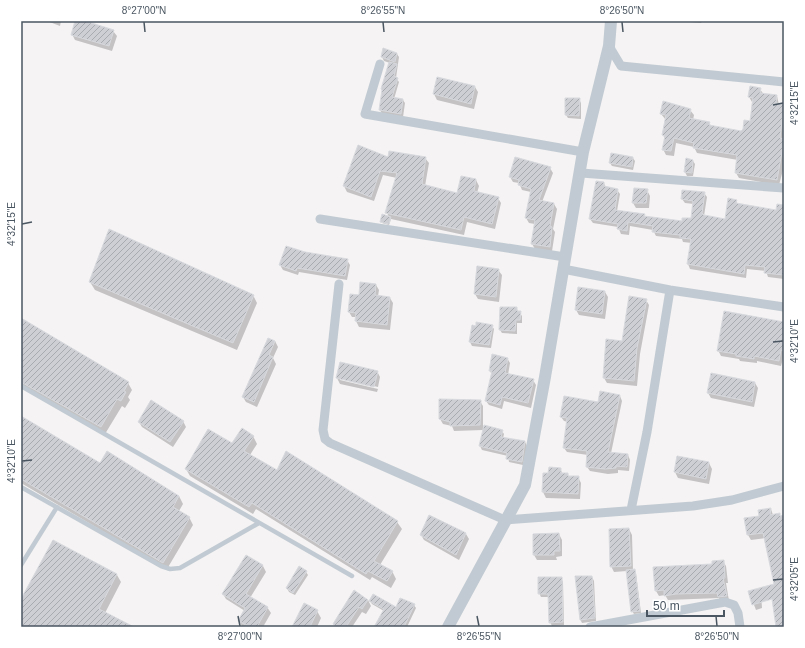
<svg xmlns="http://www.w3.org/2000/svg" width="805" height="648" font-family="Arial,sans-serif">
  <style>
    .shadow { fill: #0003 }
    .building { fill: url(#building-hatch); stroke: #d7d9de }
    .lines { fill: none; stroke-linecap: round; stroke-linejoin: round }
    .service { stroke: #c1cad2; stroke-width: 4.5 }
    .minor { stroke: #c1cad2; stroke-width: 9 }
    .tertiary { stroke: #c1cad2; stroke-width: 12 }
    .ticks { fill: none; stroke: #4a5661; stroke-width: 1.5 }
    .neatline { fill: none; stroke: #4a5661; stroke-width: 1.5 }
    .ticks-label { font-size: 10px; text-anchor: middle; fill: #4a5661 }
  </style>
  <defs>
    <pattern id="building-hatch" width="6" height="6" patternUnits="userSpaceOnUse"><rect width="6" height="6" fill="#cdcfd5"/><path d="M-1 1l2-2M0 6l6-6M5 7l2-2" fill="none" stroke="#a8abb0"/></pattern>
  </defs>
  <rect width="100%" height="100%" fill="#f5f3f3"/>
  <path class="shadow" d="M47,21H61L60,26Z
    M76,21L113,31L117,36L112,51L75,40L72,34Z
    M680,21H702L701,23Z
    M384,50L397,54L399,57L396,78L399,82L394,99L403,100L405,103L403,117L382,114L380,110L390,63L384,61L382,57Z
    M475,87L478,92L474,109L437,100L434,94Z
    M760,89L764,95L777,96L779,105L784,106V166L779,185L739,178L736,173L738,160L697,153L694,147L676,143L674,156L666,155L663,149L665,139L663,135L666,120L661,114L664,102L690,110L694,115L693,120L709,123L712,127L741,132L751,122L752,102L749,97Z
    M579,99L581,103V119L568,118L566,115Z
    M389,158H425L429,163L425,186L458,194L476,180L479,186L477,193L498,198L501,203L495,229L467,222L464,235L391,219L389,225L382,223V222L389,217L387,213L397,178L383,175L374,201L347,192L344,186Z
    M633,158L635,161L633,170L612,166L610,163Z
    M687,159L693,161L695,164L693,176H687L685,172Z
    M550,168L553,173L542,202L554,204L557,209L553,229L555,232L552,251L535,249L532,244L535,224L529,223L526,218L531,192L522,190L519,183L513,182L510,177Z
    M604,183L606,188L617,190L620,194L617,211L644,215L646,218L682,222L692,220L694,204L685,203L682,199L704,193L707,197L704,216L726,220L736,201L738,205L776,211L784,206V279L768,277L766,271L747,269L746,278L690,269L688,264L692,243L683,242L682,239L656,236L653,230L630,226L629,235L621,234L618,227L593,223L590,219Z
    M635,189L647,190L650,196L649,208H636L633,203Z
    M305,253L347,260L350,265L347,280L299,272L298,275L283,270L280,265Z
    M498,270L502,275L499,302L478,299L475,294Z
    M90,282L253,295L257,303L237,350L95,290Z
    M376,285L379,290L378,296L390,298L393,303L390,330L359,327L356,321L357,317H352L349,312L360,296Z
    M605,292L608,297L605,319L579,315L576,310Z
    M646,300L649,305L640,354L637,386L607,383L604,378L607,340L623,342Z
    M516,308L522,316V323H517V334L502,333L500,330Z
    M21,319L128,383L132,390L128,397L130,400L125,408L122,406L105,434L21,386Z
    M784,323V355L781,366L757,361V363L740,361L739,359L721,356L718,350Z
    M492,326L494,329L491,348L472,346L470,342Z
    M275,341L278,347L273,358L276,364L257,407L246,402L243,397Z
    M507,358L510,363L508,375L533,380L536,385L531,408L504,401L502,409L489,405L486,401L492,375L490,371Z
    M340,363L377,371L380,377L378,387L340,378V380L378,389L377,392L340,384L337,378Z
    M755,383L758,388L754,407L711,398L708,393Z
    M620,396L622,401L611,453L628,455L630,460L629,471L618,470V473L608,474L590,471L587,467L588,455L567,452L564,448L568,422L564,421L561,417Z
    M480,401L483,406V430L454,431L452,426L443,424L440,419Z
    M21,417L100,464L179,496L183,504L179,511L189,517L193,525L167,569L21,483Z
    M183,421L186,427L173,447L142,427L139,422Z
    M502,431L504,434L503,438L525,442L527,446L523,465L509,462L508,456L482,450L480,446Z
    M253,436L257,444L250,455L277,471L397,522L402,529L380,565L392,571L396,579L391,588L372,577L370,580L256,509L253,514L190,476L186,469L232,445Z
    M677,457L709,463L712,469L709,484L678,478L675,472Z
    M560,469L563,474H568L569,477H578L581,483L580,499L546,498L543,492L544,474H549Z
    M771,509L773,515L779,514L780,516H784V627H777L775,584L765,538L751,540L748,535L746,519L760,516Z
    M430,516L466,534L469,539L459,560L424,540L421,535Z
    M629,529L632,535L633,570L636,573L641,613L634,614L632,611L627,571L614,572L611,566Z
    M559,534L562,540V556L556,557L557,560H537L534,555Z
    M53,541L117,575L121,582L105,613L131,627H21V603Z
    M246,556L263,566L266,572L250,598L267,607L271,613L263,627L242,626L239,621L245,611L226,599L223,594Z
    M723,561L726,566L728,583H726L729,601L721,602L719,598L668,600L665,595L659,596L656,591Z
    M306,572L308,575L295,595L289,592L287,588Z
    M592,577L594,581L596,621L582,623L580,619Z
    M561,578L563,582L564,625L552,626L550,622L549,597H541L539,593Z
    M749,592L761,594L762,608L756,610Z
    M368,600L371,606L366,614L362,612L352,627H335L334,624Z
    M370,601L397,608L414,605L416,608L407,627H375L384,611L372,604Z
    M317,611L321,618L317,627H293Z"/>
  <path class="building" d="M75,21H85L114,30L109,46L71,35Z
    M383,48L397,53L395,62L381,57Z
    M389,62L397,64L394,76L398,78L392,97L403,99L401,114L379,110L382,90L381,89Z
    M437,77L475,86L471,104L433,94Z
    M750,86L761,88L760,93L777,95L776,103L784,104L780,138L784,139V141L777,180L735,173L737,155L693,148L694,143L674,138L671,151L662,150L665,136L662,135L666,115L660,114L663,101L691,109L689,118L710,122L709,125L741,131L743,129L744,120L750,121L753,98L748,97Z
    M565,98H580L579,116L565,115Z
    M358,145L388,157L389,151L426,157L422,184L457,193L461,176L476,179L474,191L499,197L492,224L464,217L461,230L385,213L397,173L380,171L371,197L343,186Z
    M611,153L633,157L632,167L609,163Z
    M515,157L551,167L539,200L554,203L550,226L552,227L550,247L531,244L535,220L525,218L531,189L518,185L519,180L509,177Z
    M686,158L693,160L692,173L684,172Z
    M596,181L604,182V186L618,189L615,210L645,214L644,216L682,221V218H691L693,201L681,199L682,190L705,192L702,213L704,215L725,219L728,198L737,200L736,203L776,210L777,204L784,205V275L764,273L765,267L745,265L744,274L687,264L691,239L680,238V235L652,232L653,226L628,222L627,231L617,229L618,224L589,219Z
    M634,188L648,189L646,203H632Z
    M382,214L391,217L389,224L380,222Z
    M109,229L254,295L233,343L89,282Z
    M286,246L305,252L348,259L345,276L297,268L296,271L279,265Z
    M477,266L499,269L496,297L474,294Z
    M360,282L376,284L375,295L390,297L387,325L355,321L356,313L348,312L350,294L359,295Z
    M578,287L605,291L602,314L575,310Z
    M629,296L647,299L637,348L634,381L603,378L606,339L622,341Z
    M500,307H517V311H521L520,320H516L515,331L499,330Z
    M724,311L784,322V351L781,350L779,361L754,356V359L736,356V354L717,351Z
    M21,318L129,382L124,391L126,392L121,401L117,399L101,427L21,382Z
    M476,322L493,325L489,345L469,342L472,325L476,326Z
    M268,338L275,341L269,355L273,357L254,402L242,397Z
    M492,354L508,358L505,373L534,379L528,403L502,397L500,405L485,401L492,371H489Z
    M340,362L378,371L374,387L336,378Z
    M711,373L755,382L752,402L707,393Z
    M600,391L620,395L608,452L628,454L627,467L616,466V468L605,469L586,467L587,451L563,448L567,418L560,417L564,396L598,402Z
    M439,399L481,400L480,425L450,426V422L439,419Z
    M151,400L184,421L170,442L138,422Z
    M21,416L100,463L107,451L179,496L173,507L190,517L163,563L21,479Z
    M484,425L503,430L501,437L525,441L522,462L506,459L507,453L479,446Z
    M242,428L254,436L244,451L277,470L286,451L398,521L374,561L393,571L387,581L368,571L366,574L252,503L249,507L185,469L208,429L232,443Z
    M677,456L709,462L706,479L674,472Z
    M549,467L561,468V473H568V476H579L578,494L542,492L543,473H548Z
    M771,508L770,515L780,513V516L784,515V627H776L772,599L752,605L748,591L774,584L763,533L747,535L744,518L759,516L758,510Z
    M429,515L466,533L456,555L420,535Z
    M629,528L631,566L610,567L609,529Z
    M559,533L560,551H554V555H533V534Z
    M53,540L117,574L99,609L134,627H21V599Z
    M246,555L263,565L246,594L268,607L257,627H250L238,621L245,608L222,594Z
    M724,560L725,578H723L727,596L718,597L717,593L676,594L664,596V590L655,591L653,567L712,564V561Z
    M299,566L307,571L293,593L286,588Z
    M635,569L640,611L631,612L626,570Z
    M575,576H592L595,618L580,620Z
    M538,577H562L563,622L549,623L548,594H538Z
    M354,590L368,600L362,609L359,607L346,627H337L333,624Z
    M373,594L396,607L400,598L415,604L404,627H374L384,609L369,601Z
    M304,603L318,610L310,627H292Z"/>
  <g class="lines">
    <path class="service" d="M21,386L352,576
      M21,487L161,566L170,569L180,568L259,523
      M21,565L57,507"/>
    <path class="minor" d="M609,46L621,66L784,82
      M380,64L365,114L583,152
      M581,173L784,188
      M320,219L565,257
      M563,269L670,290L784,307
      M339,284L323,430L325,439L330,443L505,520L693,506L732,500L784,486
      M631,510L647,432L670,290
      M590,627L725,602L734,605L738,613L740,627"/>
    <path class="tertiary" d="M448,627L525,485L545,377L583,152L609,46L611,21"/>
  </g>
  <path class="ticks" d="M144,22L145,32M383,22L384,32M622,22L623,32M773,105L783,103M22,224L32,222M773,342L783,341M22,461L32,460M773,580L783,579M238,616L240,626M477,616L479,626M716,616L717,626"/>
  <rect width="805" height="648" fill="none" stroke="#ffffff" stroke-width="44"/>
  <path d="M647 610v6h77v-6" fill="none" stroke="#4a5661" stroke-width="2"/>
  <text x="653" y="610" font-size="12" fill="#4a5661" stroke="#ffffff" stroke-width="3" paint-order="stroke">50 m</text>
  <rect x="22" y="22" width="761" height="604" class="neatline"/>
  <g class="ticks-label">
    <text x="144" y="14">8°27'00"N</text>
    <text x="383" y="14">8°26'55"N</text>
    <text x="622" y="14">8°26'50"N</text>
    <text transform="translate(794 103) rotate(-90)" y="4">4°32'15"E</text>
    <text transform="translate(11 224) rotate(-90)" y="4">4°32'15"E</text>
    <text transform="translate(794 341) rotate(-90)" y="4">4°32'10"E</text>
    <text transform="translate(11 461) rotate(-90)" y="4">4°32'10"E</text>
    <text transform="translate(794 579) rotate(-90)" y="4">4°32'05"E</text>
    <text x="240" y="640">8°27'00"N</text>
    <text x="479" y="640">8°26'55"N</text>
    <text x="717" y="640">8°26'50"N</text>
  </g>
</svg>
